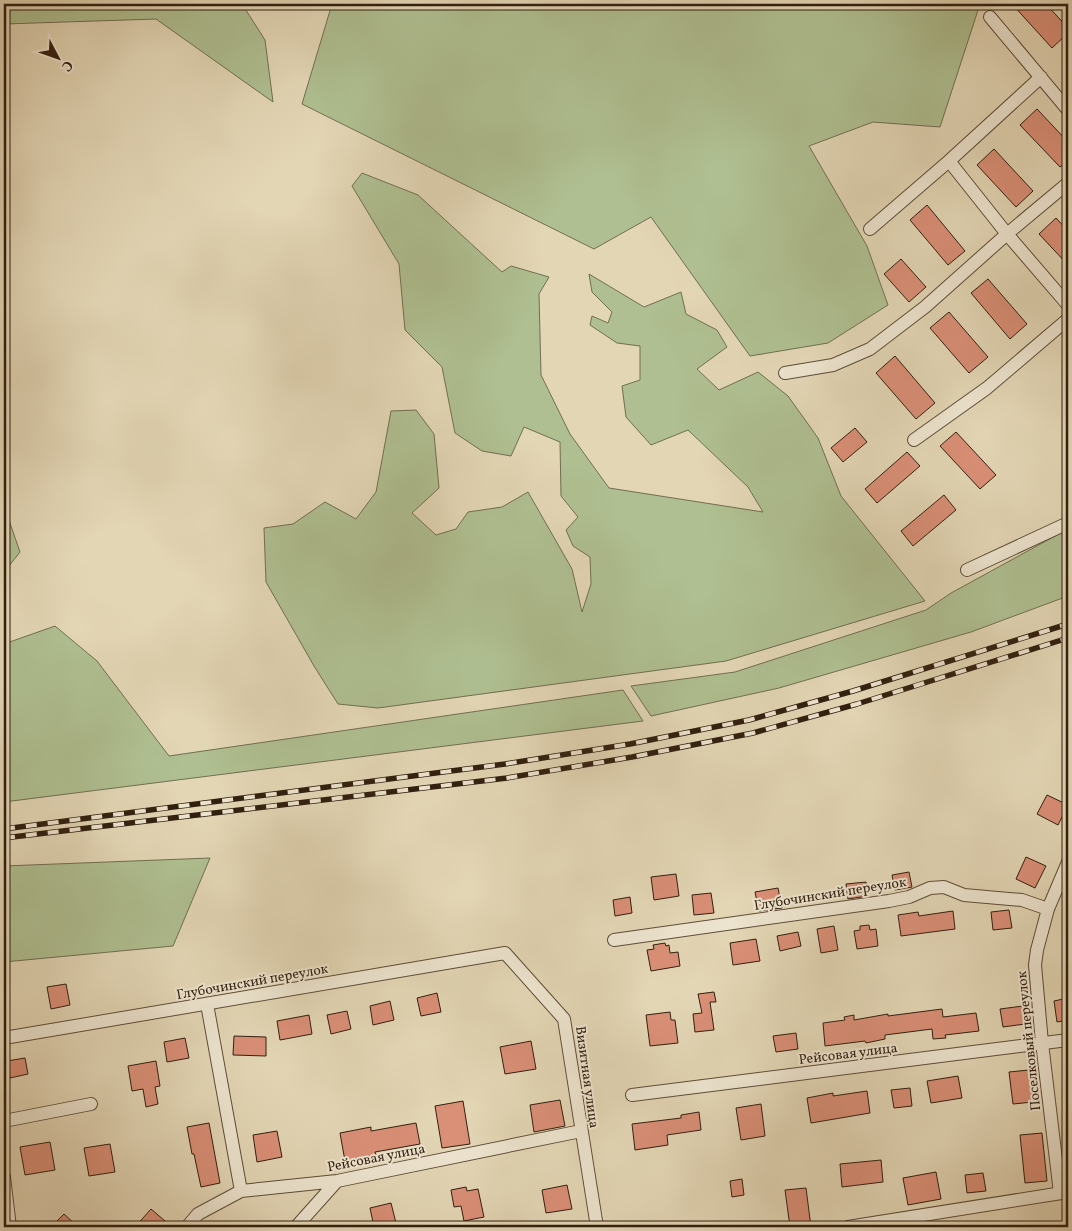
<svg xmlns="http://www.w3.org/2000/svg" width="1072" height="1231" font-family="Vollkorn,serif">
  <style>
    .green { fill: #afbf91; stroke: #706f50 }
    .building { fill: #da8f77; stroke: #311f0f }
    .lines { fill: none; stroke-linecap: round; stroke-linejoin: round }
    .minor-casing { stroke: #5e4d38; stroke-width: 14 }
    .minor { stroke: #ede4cf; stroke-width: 12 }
    .rail-casing { stroke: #311f0f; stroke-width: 5.5 }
    .rail { stroke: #ede4cf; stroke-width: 4; stroke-dasharray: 11; stroke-linecap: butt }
    .labels { text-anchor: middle; stroke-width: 4; stroke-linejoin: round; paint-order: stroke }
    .street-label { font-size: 14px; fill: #311f0f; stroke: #ede4cf }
  </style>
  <rect width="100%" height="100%" fill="#e3d6b5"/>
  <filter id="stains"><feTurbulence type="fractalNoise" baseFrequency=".004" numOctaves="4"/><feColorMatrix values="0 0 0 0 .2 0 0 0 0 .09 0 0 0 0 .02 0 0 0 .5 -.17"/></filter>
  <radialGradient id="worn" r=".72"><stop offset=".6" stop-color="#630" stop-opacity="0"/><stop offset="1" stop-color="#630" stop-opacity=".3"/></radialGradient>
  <path class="green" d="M4,4H242L265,40L273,102L156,19L4,24Z
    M332,4H980L940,127L873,122L809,146L867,246L888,305L828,343L750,356L651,217L594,249L302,104Z
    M362,173L418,195L502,272L511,266L549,277L539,294L541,375L570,434L609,488L763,512L748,487L688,430L651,445L626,417L622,386L640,380V346L617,343L590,325L592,316L608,323L612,312L592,292L589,274L644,307L681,292L686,314L717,330L727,347L697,369L719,390L758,372L788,396L818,438L841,496L925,601L726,661L378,708L338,704L314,666L266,582L264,528L293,524L325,502L356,519L376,492L391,411L416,410L434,434L439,488L412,513L436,535L456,529L468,512L502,507L528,492L572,569L582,612L591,584L590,557L573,546L566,530L578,517L561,496L560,442L524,427L511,456L482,451L455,433L442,367L405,330L399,264L352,186Z
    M4,506L20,552L5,571L9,600L4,602Z
    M1068,529V596L971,632L779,688L651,716L631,686L735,672L926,610L951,593Z
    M55,626L97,661L169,756L623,690L643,721L4,802V644Z
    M210,858L173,946L4,962V866Z"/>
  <path class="building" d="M1012,4H1046L1068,28V33L1052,48Z
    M1037,109L1068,142V160L1060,167L1020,125Z
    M994,149L1033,191L1016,207L977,165Z
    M927,205L965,251L948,265L910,220Z
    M1056,218L1068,231V265L1039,234Z
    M901,259L926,287L909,302L884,274Z
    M988,279L1027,324L1010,339L971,293Z
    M949,312L988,357L969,373L930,328Z
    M895,356L935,403L916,419L876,373Z
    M855,428L867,442L843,462L831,448Z
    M956,432L996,475L980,489L940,446Z
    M907,452L920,466L877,503L865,489Z
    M944,495L956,510L913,546L901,531Z
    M1047,795L1068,805L1058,825L1037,814Z
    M1026,857L1046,866L1035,888L1016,879Z
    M909,872L912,887L895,890L892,875Z
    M676,874L679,896L654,900L651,877Z
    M866,882L868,896L848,899L846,884Z
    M778,888L782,908L759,911L755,892Z
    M711,893L714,913L694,915L692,895Z
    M630,897L632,913L615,916L613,900Z
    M1009,910L1012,928L993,930L991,912Z
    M953,911L955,929L901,936L898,915L918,912L919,916Z
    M869,925L870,930L876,929L878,946L857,949L854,931L860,930V926Z
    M834,926L838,950L821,953L817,929Z
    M798,932L801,946L780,951L777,936Z
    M756,939L760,961L733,965L730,943Z
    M665,943L666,946L669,945L670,953L678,952L680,966L651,971L647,950L654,949L653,945Z
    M66,984L70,1005L51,1009L47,987Z
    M714,992L716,1002H710L714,1030L695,1032L693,1014L702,1013L698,994Z
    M437,993L441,1012L421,1016L417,998Z
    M1068,998V1020L1057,1022L1054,1001Z
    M390,1001L394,1020L373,1025L370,1006Z
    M1023,1006L1025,1024L1003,1027L1000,1009Z
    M942,1009L943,1017L976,1013L979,1031L945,1035L946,1038L933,1039L932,1029L885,1035V1039L866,1043L865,1041L825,1046L823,1023L845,1020L844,1017L854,1015V1020L888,1014V1016Z
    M347,1011L351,1029L331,1034L327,1015Z
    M670,1012L671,1020H675L678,1043L650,1046L646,1015Z
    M309,1015L312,1034L280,1040L277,1021Z
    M796,1033L798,1049L776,1052L773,1036Z
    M234,1036L266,1037V1056L233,1055Z
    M185,1038L189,1058L167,1062L164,1042Z
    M531,1041L536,1069L505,1074L500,1047Z
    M25,1058L28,1074L10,1078L7,1061Z
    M156,1061L160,1086L155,1087L158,1104L146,1107L143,1089L132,1091L128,1066Z
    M1029,1070L1033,1102L1013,1104L1009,1072Z
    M958,1076L962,1098L931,1103L927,1081Z
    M910,1088L912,1106L894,1108L891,1090Z
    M867,1091L870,1113L811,1123L807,1098L833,1093V1096Z
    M560,1100L565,1126L534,1132L530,1105Z
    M463,1101L470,1144L442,1148L435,1106Z
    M761,1104L765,1136L741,1140L736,1108Z
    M699,1112L701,1130L667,1135L668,1145L635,1150L632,1124L681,1118V1115Z
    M209,1123L220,1183L201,1187L194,1154H192L187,1127Z
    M416,1123L420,1144L375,1152L376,1155L345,1161L340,1133L371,1127V1131Z
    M277,1131L282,1157L257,1162L253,1135Z
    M1042,1133L1047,1181L1025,1183L1020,1135Z
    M50,1142L55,1170L25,1175L20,1147Z
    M110,1144L115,1172L89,1176L84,1148Z
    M881,1160L883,1182L842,1187L840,1164Z
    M936,1172L941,1199L908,1205L903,1178Z
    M983,1173L986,1191L967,1193L965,1175Z
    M742,1179L744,1195L732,1197L730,1181Z
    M567,1185L572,1209L546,1213L542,1190Z
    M466,1187L467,1191L478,1189L484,1217L464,1221L461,1206L454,1207L451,1190Z
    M806,1188L811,1227H790L785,1190Z
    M391,1203L397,1227H374L370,1208Z
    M151,1209L172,1227H135Z
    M64,1214L78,1227H51Z"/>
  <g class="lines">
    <g class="minor-casing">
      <path id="minor" d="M990,17L1068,110
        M949,161L1007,234L1068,305
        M870,229L949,161L1041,77
        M785,373L833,365L870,349L925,307L1007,234L1068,183
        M914,440L987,388L1068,319
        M967,570L1068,523
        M614,940L889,901L909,897L930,888L944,887L964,895L1022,900L1048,909
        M207,1004L241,1191
        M4,1038L505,953L564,1019L597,1227
        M632,1095L1068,1040
        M4,1121L91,1104
        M4,1177L10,1227
        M1060,1193L1042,1043L1035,965L1037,950L1048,909L1068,862
        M187,1227L198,1214L241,1191L337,1181L581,1131
        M296,1227L337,1181
        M848,1227L1068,1192"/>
    </g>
    <use href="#minor" class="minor"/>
    <g class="rail-casing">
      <path id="rail" d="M4,829L505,764L630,744L749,720L853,691L1068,624
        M4,838L507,778L632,757L753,733L857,704L1068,638"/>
    </g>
    <use href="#rail" class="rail"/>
  </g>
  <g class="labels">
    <g class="street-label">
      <text transform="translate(830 893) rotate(-9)" y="5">Глубочинский переулок</text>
      <text transform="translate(252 981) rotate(-10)" y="5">Глубочинский переулок</text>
      <text transform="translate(1028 1041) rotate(-96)" y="5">Поселковый переулок</text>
      <text transform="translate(848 1053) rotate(-7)" y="5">Рейсовая улица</text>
      <text transform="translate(588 1077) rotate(82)" y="5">Визитная улица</text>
      <text transform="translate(376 1157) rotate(-11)" y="5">Рейсовая улица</text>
    </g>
  </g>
  <rect width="1072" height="1231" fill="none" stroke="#e3d6b5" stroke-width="20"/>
  <rect x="5" y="5" width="1062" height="1221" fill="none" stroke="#311f0f" stroke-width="2.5"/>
  <rect x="10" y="10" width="1052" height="1211" fill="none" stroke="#311f0f"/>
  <g transform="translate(58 58) rotate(131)" stroke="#ede4cf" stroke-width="4" paint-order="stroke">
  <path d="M0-4L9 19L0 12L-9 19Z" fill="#311f0f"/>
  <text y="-8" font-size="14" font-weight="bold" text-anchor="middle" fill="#311f0f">С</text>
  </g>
  <rect width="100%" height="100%" filter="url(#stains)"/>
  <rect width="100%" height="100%" fill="url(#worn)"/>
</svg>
